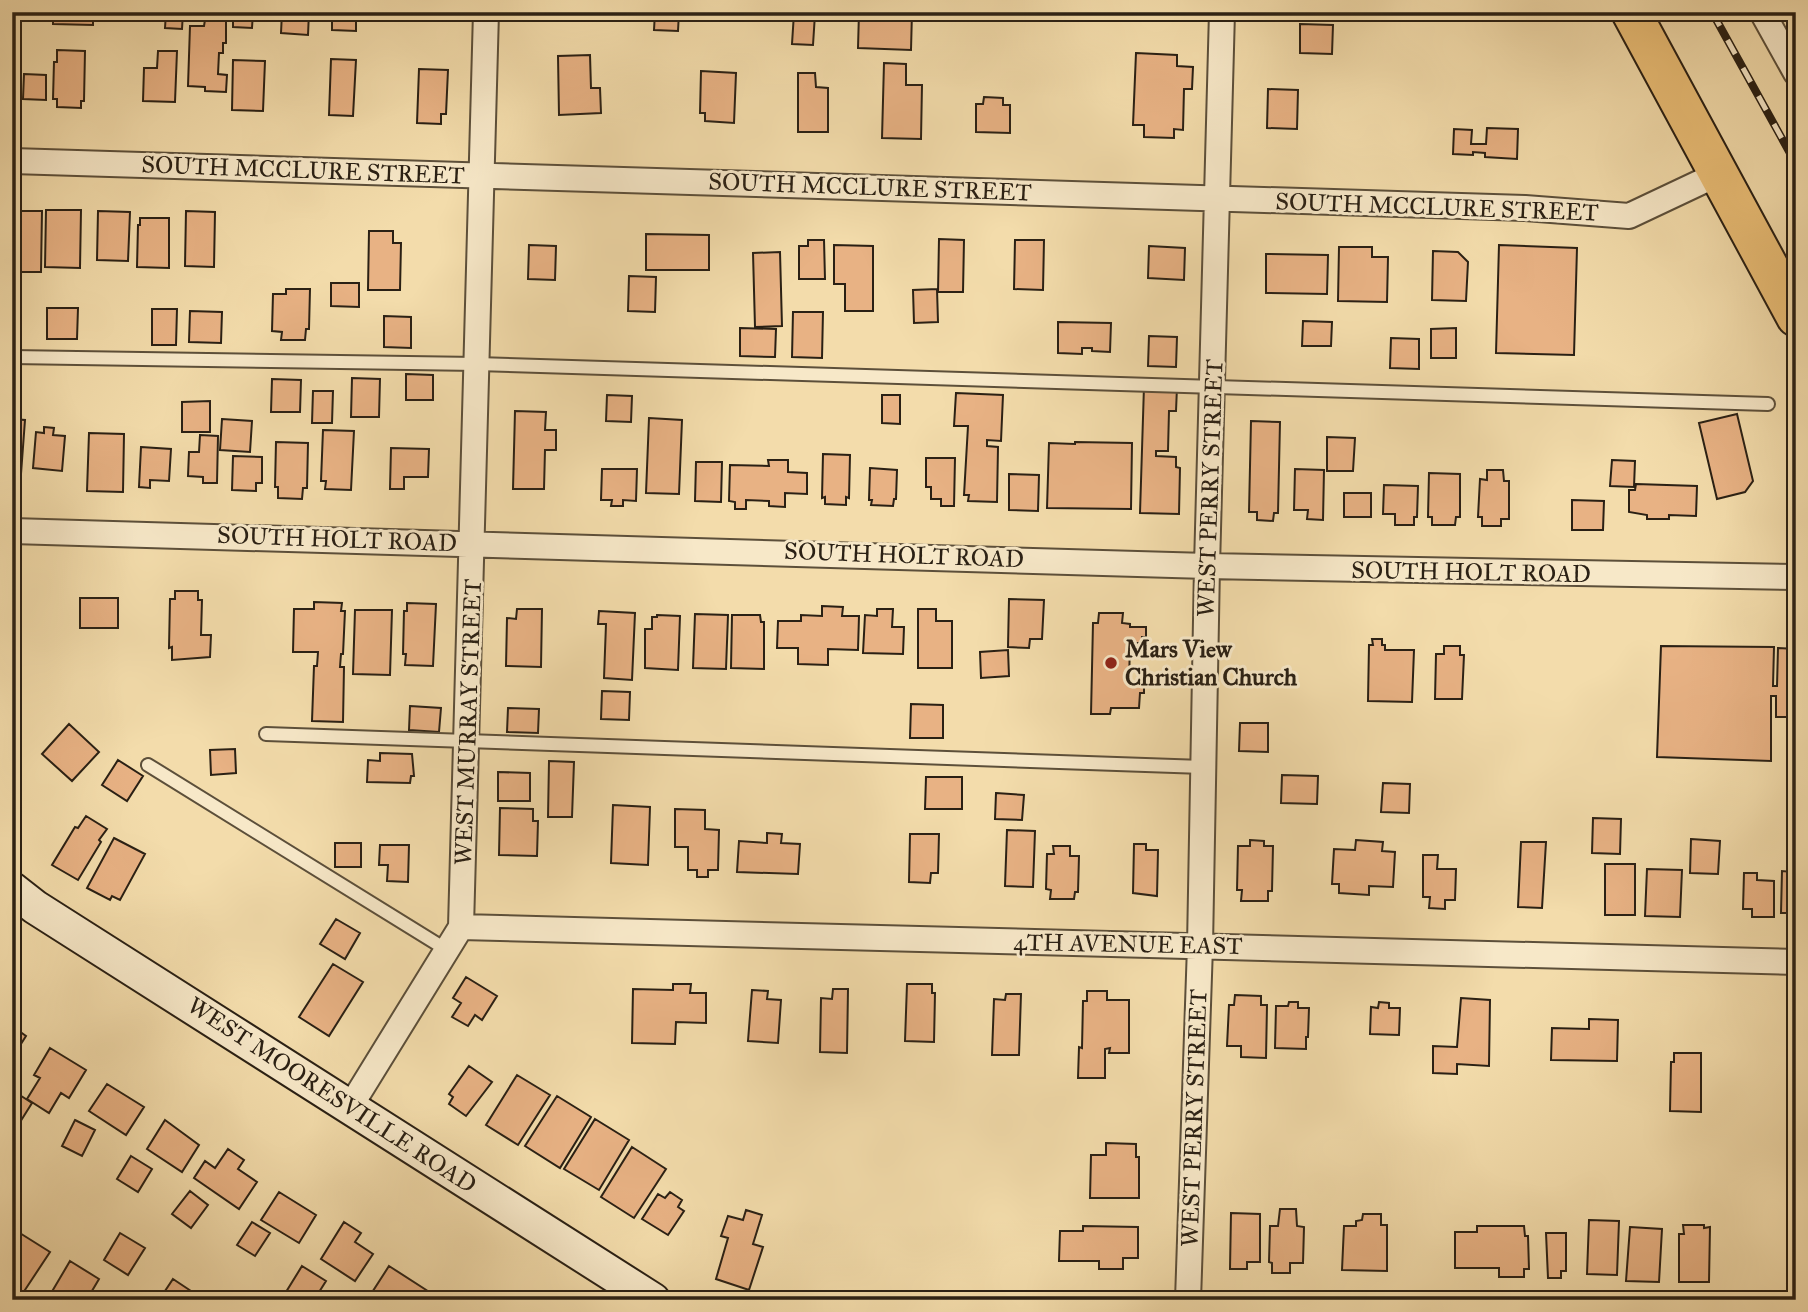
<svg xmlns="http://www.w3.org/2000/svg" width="1808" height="1312" font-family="'IM FELL Great Primer',serif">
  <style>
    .building { fill: #e8b284; stroke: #2a2014; stroke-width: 2 }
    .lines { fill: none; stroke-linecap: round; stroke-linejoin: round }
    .service-casing { stroke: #5c4f3a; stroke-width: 16 }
    .minor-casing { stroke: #5c4f3a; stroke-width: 28 }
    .secondary-casing { stroke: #2a2014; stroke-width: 37 }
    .primary-casing { stroke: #2a2014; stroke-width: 42 }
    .service { stroke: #f7e8c8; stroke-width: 12 }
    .minor { stroke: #f7e8c8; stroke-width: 24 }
    .secondary { stroke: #f7e8c8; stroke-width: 33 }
    .primary { stroke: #eabe76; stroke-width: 38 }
    .rail-casing { stroke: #2a2014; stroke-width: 8 }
    .rail { stroke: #f7e8c8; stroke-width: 5; stroke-dasharray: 16; stroke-linecap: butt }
    .poi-dot { fill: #8f2418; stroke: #f7e8c8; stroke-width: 2.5 }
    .labels { text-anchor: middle; stroke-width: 6; stroke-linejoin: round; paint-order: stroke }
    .street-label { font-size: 24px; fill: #2a2014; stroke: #f7e8c8 }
    .poi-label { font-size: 24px; font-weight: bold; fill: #2a2014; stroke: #f7e8c8; text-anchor: start }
  </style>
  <rect width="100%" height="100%" fill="#f3dcab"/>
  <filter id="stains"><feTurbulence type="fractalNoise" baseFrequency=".00286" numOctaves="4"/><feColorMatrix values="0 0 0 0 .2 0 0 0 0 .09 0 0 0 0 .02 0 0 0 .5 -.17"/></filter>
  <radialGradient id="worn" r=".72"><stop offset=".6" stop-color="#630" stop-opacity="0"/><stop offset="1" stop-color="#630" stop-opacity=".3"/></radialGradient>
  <path class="building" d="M53,12H93V25L53,24Z
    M166,12H183L182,29L165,28Z
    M233,12H253L252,28L233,27Z
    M282,12H309L308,35L281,33Z
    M655,12H679L678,31L654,30Z
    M859,12H912L911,50L858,48Z
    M794,13L815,14L813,45L792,44Z
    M332,16L356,17V31L332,30Z
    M205,20L226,21V43H223V53H219L218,74L227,75L226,92L205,91V87L188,86L190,26H204Z
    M1300,24L1333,25L1332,54L1300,53Z
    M57,50L85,51L84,101H81V108L57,107V99H53L54,62H57Z
    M158,51H177L175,102L143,101L144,68H157Z
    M1136,53L1177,55V66L1193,67L1192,89H1184L1183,130L1174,129V138L1144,137V125H1133Z
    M590,55L591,88H600L601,113L559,115L558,56Z
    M331,59L356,60L353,116L329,115Z
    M233,60L265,61L263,111L232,110Z
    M884,63L906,64V85H922L921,139L882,138Z
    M419,69L448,70L446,114H441V124L417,123Z
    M701,71L736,73L734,123L705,121V113H700Z
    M798,73H815L816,87L828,88V132H798Z
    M24,74L46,75V100L23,99Z
    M1268,89L1298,90L1297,129L1267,128Z
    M984,97L1003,98V105H1010V133L976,132V104H983Z
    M1487,128L1518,129L1517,159L1485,157V153L1473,152V155L1453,154L1454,129L1472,130L1471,144H1486Z
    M46,210H81L80,268L45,267Z
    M12,211H42L41,272H12Z
    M98,211L130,212L128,261L97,260Z
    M186,211L215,212L214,267L185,266Z
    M140,218H169V268L137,267L138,225H140Z
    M369,231H393V243H401L400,290H368Z
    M646,234L709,235V270H646Z
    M939,239L964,240L963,292H938Z
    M808,240H824L825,279H799V246H808Z
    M1015,240H1044L1043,290L1014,289Z
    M529,245L556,246L555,280L528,279Z
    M834,245L873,246V311H845V284H834Z
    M1499,245L1577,248L1574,355L1496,353Z
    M1149,246L1185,248L1184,280L1148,278Z
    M1339,247H1372V257H1388L1387,302L1338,301Z
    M1433,251L1458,252L1468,262L1466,301L1432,300Z
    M780,252L782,326L755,327L753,253Z
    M1266,254L1328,255L1327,294L1266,293Z
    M629,276L656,277L655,312L628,311Z
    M331,283H359V307L331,306Z
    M286,289H310L309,329H306L305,340H281L282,332L272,331L273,294H286Z
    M937,289L938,322L914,323L913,290Z
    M47,308H78L77,339H47Z
    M152,309H177L176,345H152Z
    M190,311L222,312L221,343L189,342Z
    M793,312H823L822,358L792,357Z
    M384,316L411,317V348L384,347Z
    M1303,321L1332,322L1331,346H1302Z
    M1058,322L1111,323L1110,352L1092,351V348H1082V354L1058,353Z
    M740,328L776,329L775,357L740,356Z
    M1456,328V358H1431V329Z
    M1149,336L1177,337L1176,367L1148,366Z
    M1391,338L1419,339V369L1390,368Z
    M406,374L433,375V400H406Z
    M352,378L380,379L379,417H351Z
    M272,379L301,380L300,412H271Z
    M1144,386L1177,387L1176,411H1169L1168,451H1156V456L1176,457V467L1180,468L1179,514L1140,513Z
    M313,391H333L332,423H312Z
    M956,393L1003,395L1001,441L987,440V446L998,447L997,502L968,501L969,495H964L968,426H954Z
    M607,395L632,396L631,422L606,421Z
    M882,395H900V424L882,423Z
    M210,401V432H182V402Z
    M515,411L546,412L545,430H556V450H545L544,489H513Z
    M1737,414L1753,481L1745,492L1717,499L1699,423Z
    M649,418L682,420L679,494L646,493Z
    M12,419L25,420L21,474L12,473Z
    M222,419L252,421L250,452L220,450Z
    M1251,421L1280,422L1278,513H1274L1273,521L1257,520V512H1249Z
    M44,427L54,428L53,435L65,436L62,471L33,468L36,432L44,433Z
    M323,430L354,431L351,490L325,489L326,481H321Z
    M89,433L124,434L123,492L87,491Z
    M200,435L218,436L217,483H203V477L188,476L189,452H199Z
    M1327,437L1355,438L1353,471H1327Z
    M276,442L308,443L307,488H303L302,499L278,498V487H275Z
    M1075,442L1132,443L1131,509L1047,508L1049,443L1075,444Z
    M141,447L171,449L169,481L150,480V488L139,487Z
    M391,448L429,449L428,477H404V489H390Z
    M823,454L850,455L849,498L846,497V505L825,504V497L822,498Z
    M233,456L262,457V483H256V491L232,490Z
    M926,458H955L954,506H941V499H931V487H926Z
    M768,460H788V472L807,473V494L785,493V507L769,506V501L746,500V509H735V502L729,501L730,465L769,466Z
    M1612,460L1635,461L1634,487L1610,486Z
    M696,462H722L721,502L695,501Z
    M870,468L897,470L896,499H894L893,506L871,505L872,500H869Z
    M602,469H637L636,501L623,500V506H611L612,500H601Z
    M1295,469L1324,470L1323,520L1307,519L1308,510H1294Z
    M1487,470H1503L1504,481H1509V519H1501V526H1482V517H1478L1480,479L1487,480Z
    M1429,473L1460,474V517H1456L1455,525H1432V517H1428Z
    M1009,474L1039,475L1038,511L1009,510Z
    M1636,484L1697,486L1696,516L1669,515V519H1647V515L1629,512V490H1635Z
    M1384,485L1418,486L1417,517H1414V525H1395V514H1383Z
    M1344,493H1371V517H1344Z
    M1572,500L1604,501L1603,530H1572Z
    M175,591H198V600H202L201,635H211L210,657L172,660V647L169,648L170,599H175Z
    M80,598H118V628H80Z
    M1009,599L1044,600L1042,639H1030L1029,648L1008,647Z
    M314,602L342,603L341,611H345L343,654H341L340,667H344L343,722L312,721L314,666H317L318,652H293L294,609H314Z
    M407,603L436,604L433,666L405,665L406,654H403L404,611H407Z
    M822,606L843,607L842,616H859L858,650L828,649V665L798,664V648H777L778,621H801V615L822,616Z
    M517,609H542L541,667L506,666L507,618L516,619Z
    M877,609H893L892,627H904L903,654L863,653L865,615L877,616Z
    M918,609H936V621H952V668H918Z
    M355,610H392L390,675L353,674Z
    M599,611L635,613L632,680L604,678L606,624H598Z
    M1099,613H1123L1122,623L1130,624V627H1146V637H1142V643H1130L1129,683H1144V693H1140L1139,708H1111L1110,714H1091L1093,623H1098Z
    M695,614L728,615L726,669L693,668Z
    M657,615L680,616L678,670L645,668V629H652V617H657Z
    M732,615H760L761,622H764V669L731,668Z
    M1372,639H1382V645H1385V650H1414L1412,702L1368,701L1369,645H1373Z
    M1444,646H1460V655H1464L1462,699H1435L1436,654H1444Z
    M1661,646L1774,647L1773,686H1777L1778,648L1796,649V717H1776V696H1771V761L1657,757Z
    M1008,650L1009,676L981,678L980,652Z
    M602,691L630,692L629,720L601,719Z
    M911,704L943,705V738H910Z
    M410,706L441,708L439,732L409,730Z
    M508,708L539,709L538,733L507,732Z
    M1240,723H1268V752L1239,751Z
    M69,724L99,752L72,781L42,754Z
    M235,749L236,773L211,775L210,750Z
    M380,753L412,754L414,776H411L410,783L367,782L368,760L380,761Z
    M118,760L143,776L127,801L102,785Z
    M549,761L574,762L572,817H548Z
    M498,772L530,773V801H498Z
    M1282,775L1318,776L1317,804L1281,803Z
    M926,777H962V809H925Z
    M1383,783L1410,784L1409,813L1381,812Z
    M996,793L1024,795L1022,820L995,819Z
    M613,805L650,807L648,865L611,863Z
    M500,808L533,809V821H538L537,856L499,855Z
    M675,809L705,810V829L719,830L718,870H708V877H697V870H688V847H675Z
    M86,816L107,829L99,840L101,842L78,880L52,865L75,827L78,828Z
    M1593,818L1621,819L1620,854L1592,853Z
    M1007,830L1035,831L1033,887L1005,886Z
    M767,833L782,834L781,843L800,844L798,874L737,872L739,841L767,843Z
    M910,834H939L938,873H931L930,883L909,882Z
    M114,838L145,854L120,900L112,896L110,900L87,888Z
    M1691,839L1720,841L1718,874L1690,873Z
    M1250,840L1264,841V846H1273L1272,891H1268V901H1241L1242,890H1237L1238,846H1250Z
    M1356,840L1383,842L1382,851L1395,852L1393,887L1369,886V895L1339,893V884H1332L1334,849L1355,850Z
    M1521,842H1546L1542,908L1518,907Z
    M335,843H361V867H335Z
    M1134,844H1146V850H1158L1157,896L1133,893Z
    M380,845H409L408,882L387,881L388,865H379Z
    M1053,846H1070V856H1079L1078,892H1075L1074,899H1050L1051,890L1046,889L1047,854H1054Z
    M1423,855H1438L1437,869H1456L1455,900H1445V909L1429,908L1430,897H1423Z
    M1792,863H1796V913H1781L1782,871L1792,872Z
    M1605,864H1635V915H1605Z
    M1647,869L1682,870L1680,917L1645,916Z
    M1744,873H1757V880L1774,881V917H1752V909H1743Z
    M336,919L360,933L345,959L320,944Z
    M333,964L363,982L329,1036L299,1017Z
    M466,977L497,996L482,1020L475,1015L468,1026L452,1017L461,1003L453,998Z
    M673,984H691L690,993H706V1023L676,1022L675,1044L632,1043L633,989L673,990Z
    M907,984H932V993H935L934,1042L905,1041Z
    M833,989H848L847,1053L820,1052L821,998L832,999Z
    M752,990L768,991L767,999L781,1000L778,1043L748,1041Z
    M1087,991H1107V1000H1129V1053H1109L1110,1048L1105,1049V1078H1078L1079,1047L1082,1048L1083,1001H1087Z
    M1006,994H1021L1019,1055H992L994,999L1005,1000Z
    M1235,995L1261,996V1005H1267L1266,1058L1241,1057V1046H1227L1229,1005H1234Z
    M1461,998L1490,1000L1489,1066L1457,1064V1074L1433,1073V1046L1457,1047Z
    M1289,1002H1298V1008H1309L1308,1037H1306V1049L1275,1048L1276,1006H1288Z
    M1379,1002L1389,1003V1008H1400L1399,1035L1370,1034L1371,1007L1378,1008Z
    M1589,1019L1618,1020L1617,1061L1551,1060L1552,1028L1589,1029Z
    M12,1026L26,1036L12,1058Z
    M50,1048L86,1070L69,1098L61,1093L49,1113L27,1099L40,1078L34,1075Z
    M1674,1053H1701V1112L1670,1111L1671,1062H1674Z
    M469,1066L492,1082L466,1116L449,1104L453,1097L449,1094Z
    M517,1075L550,1095L518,1145L486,1125Z
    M107,1084L144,1107L126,1135L89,1111Z
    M12,1090L32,1103L17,1127L12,1124Z
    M557,1096L591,1117L560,1168L525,1146Z
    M595,1119L629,1140L599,1190L564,1169Z
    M75,1120L95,1130L82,1156L62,1146Z
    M165,1120L199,1145L182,1172L147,1149Z
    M1106,1143L1136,1144V1157H1139V1198H1090L1091,1155H1106Z
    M632,1147L666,1169L634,1218L601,1197Z
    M228,1149L244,1160L238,1169L257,1182L239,1209L194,1178L205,1161L215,1168Z
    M131,1156L152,1169L138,1192L117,1179Z
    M190,1191L208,1205L191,1228L172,1214Z
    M279,1192L316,1215L299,1243L261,1220Z
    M670,1192L682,1200L678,1207L684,1211L668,1235L642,1219L658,1194L665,1198Z
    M1280,1209H1296L1297,1226L1304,1227L1303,1263H1290V1273H1272V1263L1269,1262L1270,1226H1278Z
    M746,1210L762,1215L753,1244L763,1247L749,1290L716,1279L728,1238L721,1236L728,1216L743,1220Z
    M1231,1213L1260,1214V1262H1247V1269H1230Z
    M1363,1214H1381V1225H1387V1271L1342,1270L1344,1226H1356V1221L1362,1220Z
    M1589,1220L1619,1221L1617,1275L1587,1274Z
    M252,1222L270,1233L255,1256L237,1245Z
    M344,1222L361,1233L355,1242L373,1254L355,1281L321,1259Z
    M1683,1225H1704V1228L1710,1227L1709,1282H1679V1234H1684Z
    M1083,1226L1138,1227V1258H1123V1269H1099V1261H1059L1060,1231H1083Z
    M1477,1226H1524L1525,1236H1528L1529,1269H1524V1277H1499V1268H1455V1232H1477Z
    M1630,1227L1662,1229L1659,1282L1626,1281Z
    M1788,1228H1796V1283H1787Z
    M15,1230L50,1252L19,1299L12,1295V1234Z
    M120,1233L145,1248L128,1275L104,1260Z
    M1546,1233H1566V1271H1561V1278H1548Z
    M70,1261L99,1279L89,1296L95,1300H47Z
    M302,1266L326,1281L314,1300H299L286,1292Z
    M389,1266L434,1295L431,1300H381L371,1294Z
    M173,1279L197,1295L194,1300H159Z"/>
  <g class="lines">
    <g class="service-casing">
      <path id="service" d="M12,357L477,364L1768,404
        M266,734L1203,767
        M148,765L447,950"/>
    </g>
    <g class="minor-casing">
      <path id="minor" d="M1762,12L1796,73
        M12,161L1525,208L1629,216L1718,174
        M12,531L1207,566L1796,577
        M461,927L1796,962
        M350,1107L461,927L486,12
        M1188,1300L1200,946L1207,566L1222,12"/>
    </g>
    <g class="secondary-casing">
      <path id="secondary" d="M12,889L35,907L653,1300"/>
    </g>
    <g class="primary-casing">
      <path id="primary" d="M1631,12L1796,317"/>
    </g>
    <use href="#service" class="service"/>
    <use href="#minor" class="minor"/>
    <use href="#secondary" class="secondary"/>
    <use href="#primary" class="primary"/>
    <g class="rail-casing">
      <path id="rail" d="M1712,12L1796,164"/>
    </g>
    <use href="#rail" class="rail"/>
  </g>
  <circle class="poi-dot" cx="1111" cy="663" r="7"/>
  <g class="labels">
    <g class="street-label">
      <text transform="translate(303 170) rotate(2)" y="8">SOUTH MCCLURE STREET</text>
      <text transform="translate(870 187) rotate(2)" y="8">SOUTH MCCLURE STREET</text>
      <text transform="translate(1437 207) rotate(2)" y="8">SOUTH MCCLURE STREET</text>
      <text transform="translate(1210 488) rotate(-88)" y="8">WEST PERRY STREET</text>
      <text transform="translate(337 539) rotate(2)" y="8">SOUTH HOLT ROAD</text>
      <text transform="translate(904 555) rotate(2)" y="8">SOUTH HOLT ROAD</text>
      <text transform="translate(1471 572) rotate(1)" y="8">SOUTH HOLT ROAD</text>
      <text transform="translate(468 722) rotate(-88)" y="8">WEST MURRAY STREET</text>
      <text transform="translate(1128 944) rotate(1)" y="8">4TH AVENUE EAST</text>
      <text transform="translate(332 1095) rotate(33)" y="8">WEST MOORESVILLE ROAD</text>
      <text transform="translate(1194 1118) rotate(-88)" y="8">WEST PERRY STREET</text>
    </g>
    <g class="poi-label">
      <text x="1125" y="657">Mars View<tspan x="1125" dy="28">Christian Church</tspan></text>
    </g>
  </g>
  <rect width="1808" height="1312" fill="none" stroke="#f3dcab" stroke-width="42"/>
  <rect x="14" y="14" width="1780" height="1284" fill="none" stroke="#2a2014" stroke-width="3.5"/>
  <rect x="21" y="21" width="1766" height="1270" fill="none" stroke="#2a2014" stroke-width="2"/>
  <rect width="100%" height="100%" filter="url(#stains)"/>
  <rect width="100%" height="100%" fill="url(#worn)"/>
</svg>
